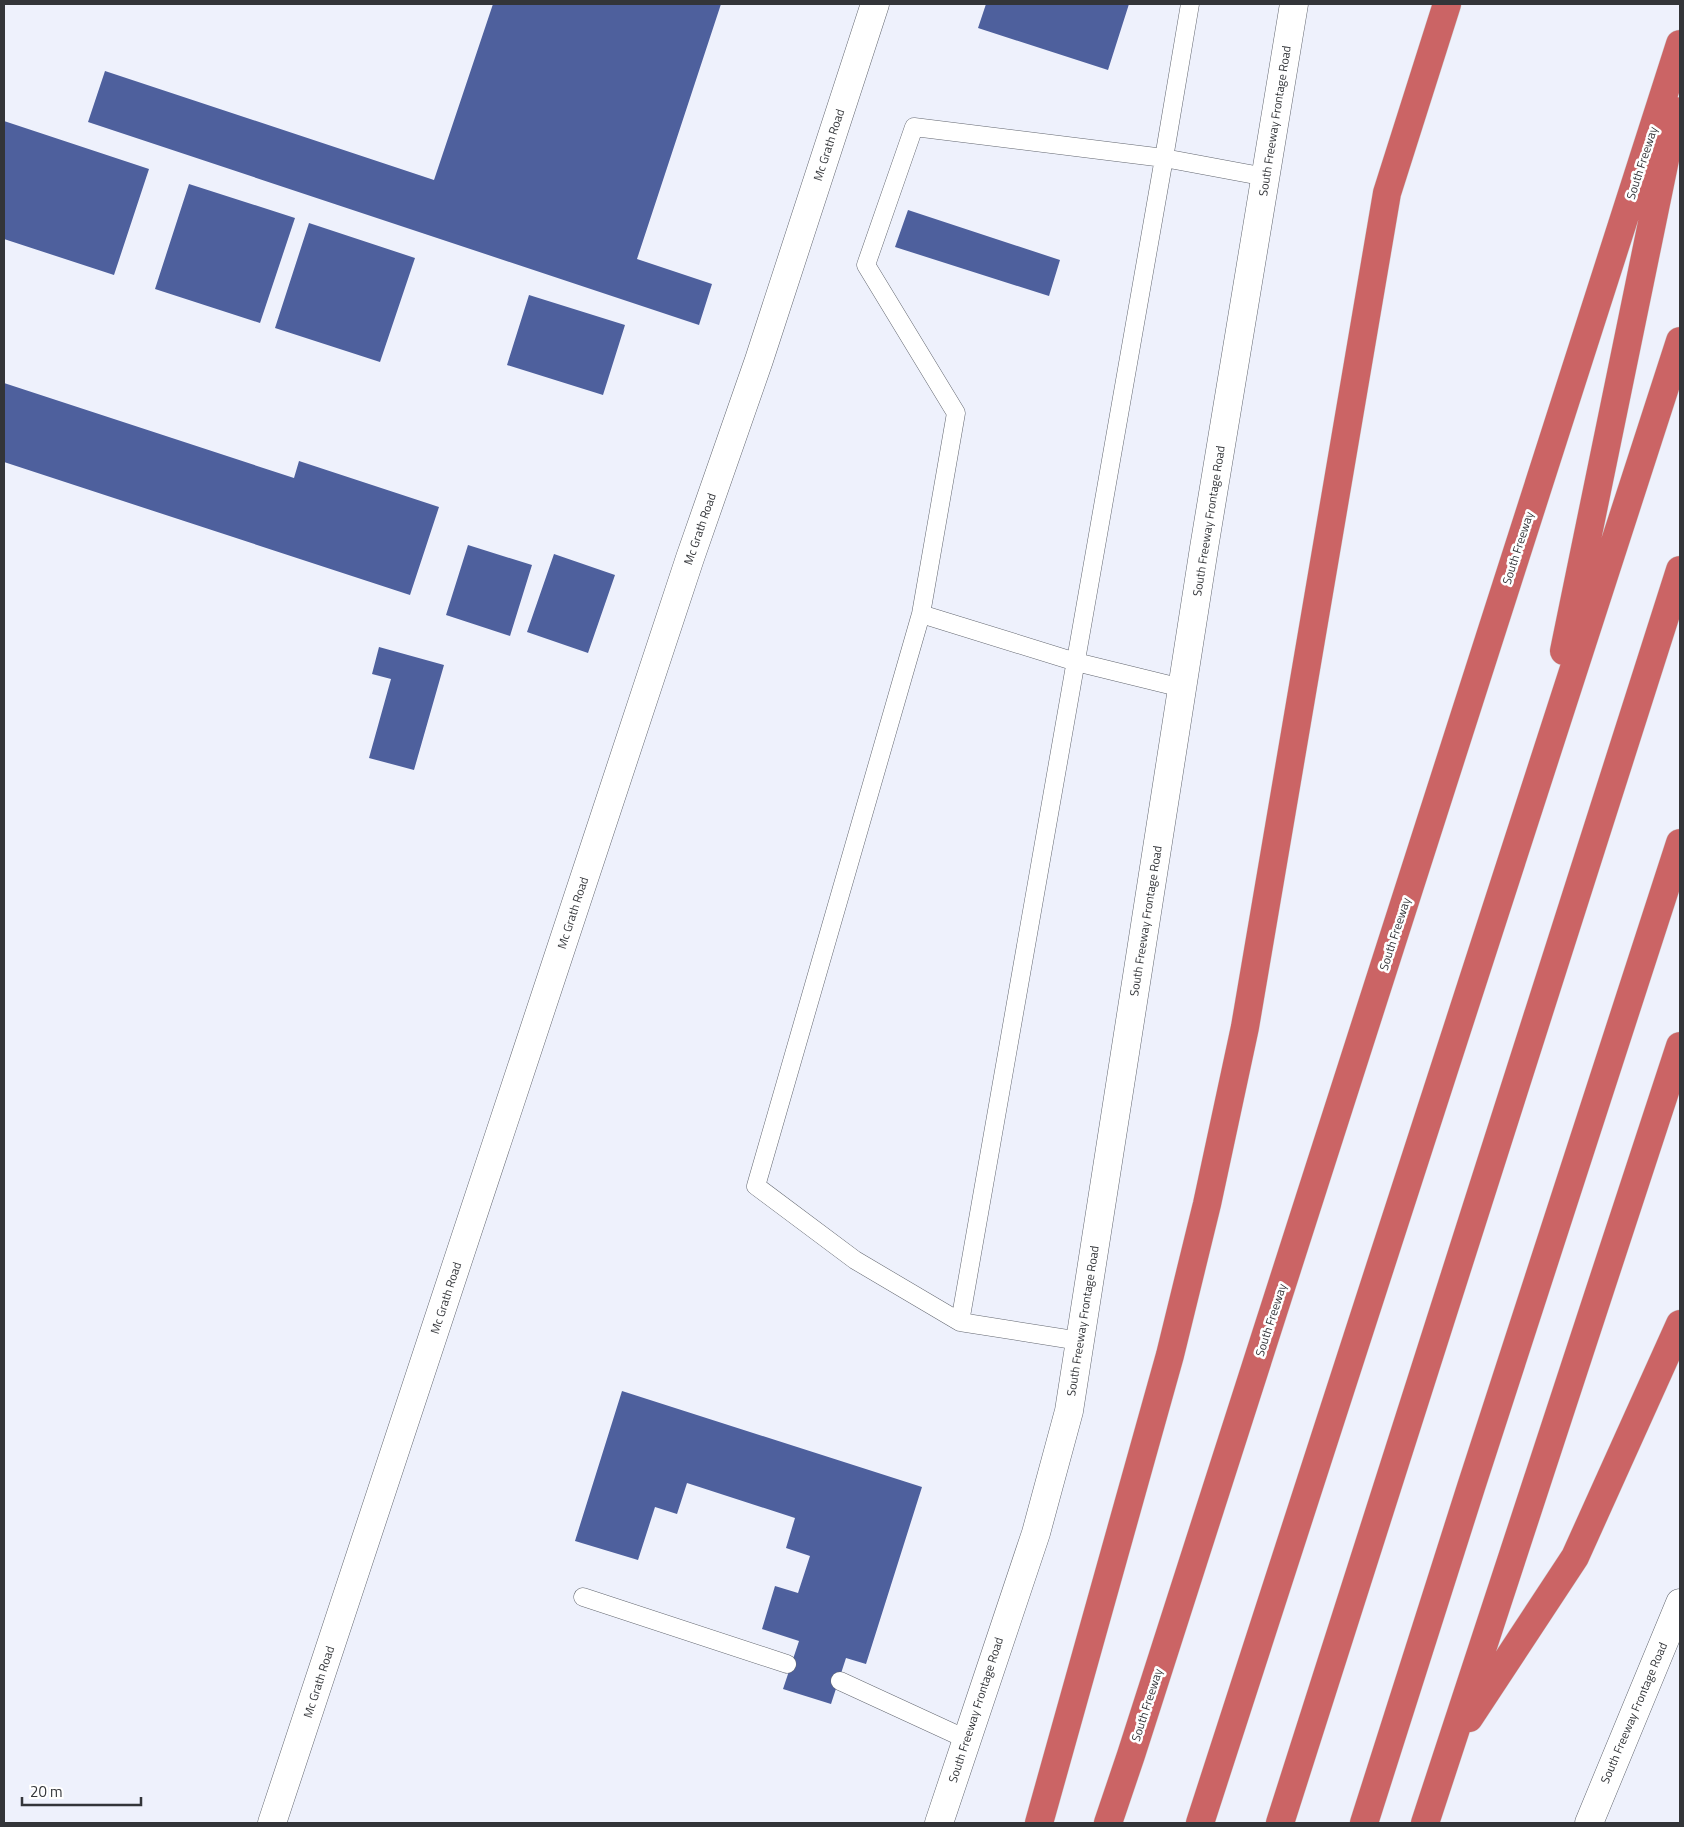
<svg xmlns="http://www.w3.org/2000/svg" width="1684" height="1827" font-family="'Titillium Web',sans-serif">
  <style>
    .building { fill: #4e609d }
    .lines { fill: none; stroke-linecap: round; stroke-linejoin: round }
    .lane-casing { stroke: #636770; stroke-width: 19 }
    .street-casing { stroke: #636770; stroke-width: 29 }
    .secondary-casing { stroke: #636770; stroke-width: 29 }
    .highway-casing { stroke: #d2d3d3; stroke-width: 29 }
    .lane { stroke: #fff; stroke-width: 18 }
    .street { stroke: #fff; stroke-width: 28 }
    .secondary { stroke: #fff; stroke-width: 28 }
    .highway { stroke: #cb6465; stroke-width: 28 }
    .labels { text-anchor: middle; stroke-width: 5; stroke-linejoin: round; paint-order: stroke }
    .street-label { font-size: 12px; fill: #333539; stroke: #fff }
  </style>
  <rect width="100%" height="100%" fill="#eef1fc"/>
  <path class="building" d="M493,4H721L637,259L712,284L699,325L88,122L105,71L434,180Z
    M986,4H1129L1108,70L978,28Z
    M4,121L149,169L114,275L4,239Z
    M189,184L295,218L260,323L155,289Z
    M908,210L1060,260L1049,296L895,247Z
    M309,223L415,258L380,362L275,328Z
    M529,295L625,325L603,395L507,365Z
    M4,383L294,478L299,461L439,507L410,595L4,462Z
    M468,545L532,565L510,636L446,615Z
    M554,554L615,575L588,653L527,632Z
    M379,647L444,665L414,770L369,758L391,679L372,674Z
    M622,1391L922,1487L866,1664L846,1658L831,1704L783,1689L799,1641L762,1629L775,1586L798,1593L810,1556L786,1548L795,1518L687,1483L677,1514L655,1507L638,1560L575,1541Z"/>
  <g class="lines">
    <g class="lane-casing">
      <path id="lane" d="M921,614L756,1186L855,1260L960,1322
        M1182,688L1076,662L921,614L956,413L866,265L914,127L1164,158L1266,177
        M1080,1341L960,1322L1164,158L1190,4
        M583,1597L787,1664
        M840,1681L966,1739"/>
    </g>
    <g class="street-casing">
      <path id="street" d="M272,1823L690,558L759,360L875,4"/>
    </g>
    <g class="secondary-casing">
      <path id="secondary" d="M939,1823L1036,1533L1069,1411L1204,548L1294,4
        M1589,1823L1680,1603"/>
    </g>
    <g class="highway-casing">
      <path id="highway" d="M1564,651L1675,111
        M1469,1718L1575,1557L1680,1324
        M1039,1823L1170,1355L1207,1204L1245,1027L1387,193L1447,4
        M1108,1823L1131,1755L1680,44
        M1200,1823L1680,341
        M1280,1823L1680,570
        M1364,1823L1471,1487L1680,843
        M1425,1823L1680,1046"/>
    </g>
    <use href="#lane" class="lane"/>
    <use href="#street" class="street"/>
    <use href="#secondary" class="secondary"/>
    <use href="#highway" class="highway"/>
  </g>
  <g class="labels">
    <g class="street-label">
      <text transform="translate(1275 121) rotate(-81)" y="4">South Freeway Frontage Road</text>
      <text transform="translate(829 145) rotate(-72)" y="4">Mc Grath Road</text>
      <text transform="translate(1642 163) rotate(-72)" y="4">South Freeway</text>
      <text transform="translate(1209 521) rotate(-81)" y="4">South Freeway Frontage Road</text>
      <text transform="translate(700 529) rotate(-71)" y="4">Mc Grath Road</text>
      <text transform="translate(1518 548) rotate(-72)" y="4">South Freeway</text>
      <text transform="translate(573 913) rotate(-72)" y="4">Mc Grath Road</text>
      <text transform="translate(1146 921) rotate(-81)" y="4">South Freeway Frontage Road</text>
      <text transform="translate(1395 934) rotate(-72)" y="4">South Freeway</text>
      <text transform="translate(446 1298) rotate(-72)" y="4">Mc Grath Road</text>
      <text transform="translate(1271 1320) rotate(-72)" y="4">South Freeway</text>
      <text transform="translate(1083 1321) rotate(-81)" y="4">South Freeway Frontage Road</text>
      <text transform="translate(319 1682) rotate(-72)" y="4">Mc Grath Road</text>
      <text transform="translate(1147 1705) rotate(-72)" y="4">South Freeway</text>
      <text transform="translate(976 1710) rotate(-72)" y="4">South Freeway Frontage Road</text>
      <text transform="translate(1634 1713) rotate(-67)" y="4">South Freeway Frontage Road</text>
    </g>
  </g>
  <rect width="1684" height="1827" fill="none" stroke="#333539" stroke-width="10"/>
  <path d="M22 1797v8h119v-8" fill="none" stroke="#333539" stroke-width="2.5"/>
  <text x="30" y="1797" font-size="15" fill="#333539" stroke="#ffffff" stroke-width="4" paint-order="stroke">20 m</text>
</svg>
